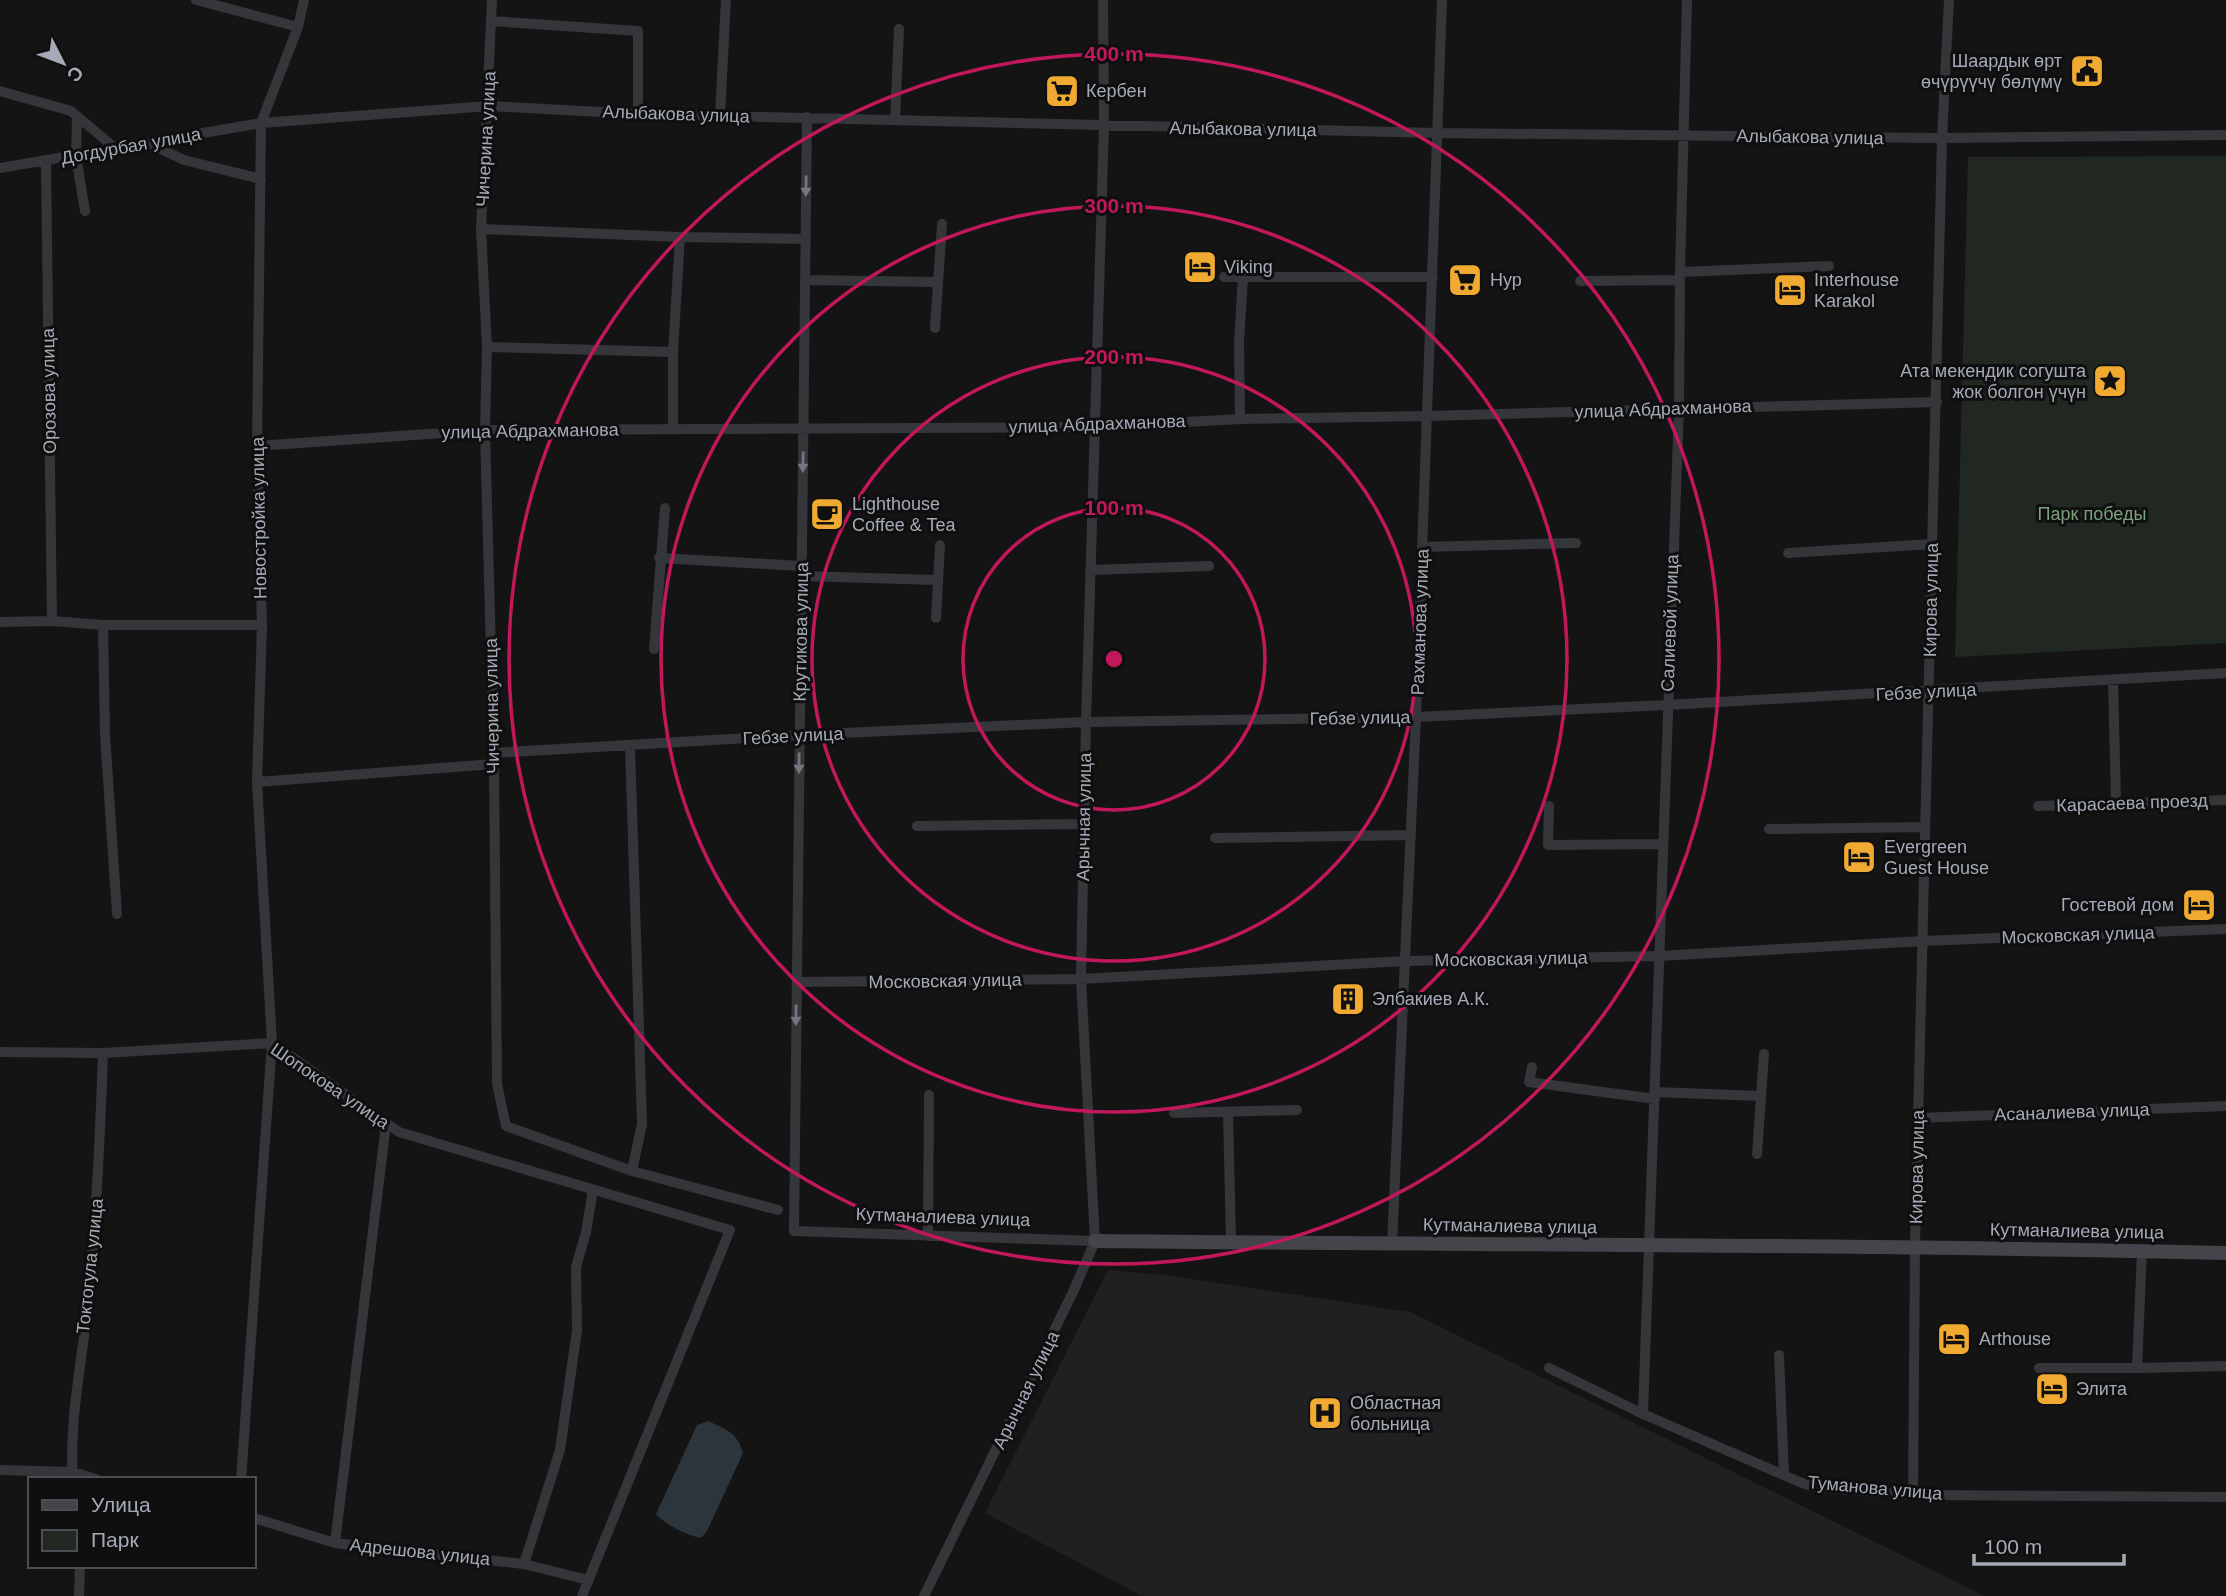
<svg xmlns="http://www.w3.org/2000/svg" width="2226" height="1596" font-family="Arial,sans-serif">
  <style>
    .built { fill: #202022 }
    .green { fill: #202821 }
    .water { fill: #2c353b }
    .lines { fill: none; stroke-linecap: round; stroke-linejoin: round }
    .street { stroke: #35363a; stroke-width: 10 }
    .secondary { stroke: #43454a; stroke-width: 14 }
    .oneway { fill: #73767e }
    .ring { fill: none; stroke: #c2185b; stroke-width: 3.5 }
    .labels { text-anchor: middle; stroke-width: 6; stroke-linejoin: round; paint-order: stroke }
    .poi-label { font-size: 18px; fill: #a5abb6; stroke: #0f0f10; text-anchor: start }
    .street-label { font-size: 18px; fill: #a5abb6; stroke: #0f0f10 }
    .park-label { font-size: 18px; fill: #7ca17e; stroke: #0f0f10 }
    .centre { fill: #c2185b; stroke: #0f0f10; stroke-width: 3.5 }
    .ring-label { font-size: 21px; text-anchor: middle; font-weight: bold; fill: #c2185b; stroke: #0f0f10; stroke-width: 6; stroke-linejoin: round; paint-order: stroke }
  </style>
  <rect width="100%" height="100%" fill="#141415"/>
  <path class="built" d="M1108,1270L1165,1275L1410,1312L1984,1596H1142L985,1513Z"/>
  <path class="green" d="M2226,156V643L1955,657L1968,157Z"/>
  <path class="water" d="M708,1421C727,1430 737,1432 743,1453L707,1531L701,1538C686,1535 666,1525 656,1514L697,1425Z"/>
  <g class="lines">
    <path class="street" d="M196,0L298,27
      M492,0L481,229L487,347L485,430L494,764L497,1084L506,1126L632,1171L778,1210
      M491,21L638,31V114
      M0,91L71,111L115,148
      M720,115L726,0
      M77,116L76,156L85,211
      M807,117L794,1231L1095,1241
      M895,120L899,29
      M148,143L184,160L261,179
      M46,162L52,621
      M0,168L261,123L489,106L638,114L1437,133L1942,138L2226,135
      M481,229L680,237L806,239
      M1680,272L1829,266
      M1224,277H1433
      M805,280L937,282
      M1580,281L1680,280
      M935,328L942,224
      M487,347L673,352
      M1240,419L1239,342L1243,277
      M673,429V352L680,237
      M257,446L485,430L1096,427L1240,419L1428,416L1937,402
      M1422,547L1576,543
      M1788,553L1932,544
      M659,558L802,566
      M1090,570L1209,566
      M802,576L937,580
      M936,618L940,545
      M0,622L52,621L103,625H262
      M103,625L105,734L117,914
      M654,649L665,508
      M2113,680L2116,802
      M630,746L642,1124L632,1171
      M493,753L800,735L1086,722L1416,717L1667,705L2226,673
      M257,782L494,764
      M1549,806L1548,845L1663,844
      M2038,806L2226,800
      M917,826L1084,824
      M1769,829L1925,827
      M1215,838L1411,835
      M797,982L1081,979L1405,961L1659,956L1923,941L2226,929
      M0,1052L103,1053L272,1043L399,1132L730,1230L582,1596
      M1532,1067L1529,1082L1655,1099
      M1655,1092L1760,1096
      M1228,1112L1231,1242
      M1174,1113L1297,1110
      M1918,1118L2226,1106
      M1757,1154L1764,1054
      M928,1236L929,1095
      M1392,1244L1416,717L1442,0
      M1779,1355L1784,1475
      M1549,1368L1643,1414L1802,1483L1815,1487L1913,1495L2226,1497
      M2039,1368H2137L2142,1251
      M2137,1368L2226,1366
      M1643,1414L1679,408L1680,272L1687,0
      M0,1470L73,1472L96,1479
      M73,1479C69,1425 80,1373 86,1320C96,1231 100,1142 103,1053
      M241,1479L272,1043L257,782L262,625L257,446L261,123L298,27L304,0
      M1913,1495L1915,1246L1942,138L1949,0
      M254,1518L335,1543L524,1564L588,1580
      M335,1543L386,1124
      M524,1564L560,1450L577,1330L576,1267L586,1232L593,1190
      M79,1596L80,1566
      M924,1596L1073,1292L1095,1241L1081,979L1086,722L1104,125L1103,0"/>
    <path class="secondary" d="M1095,1241C1472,1245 1849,1244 2226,1253"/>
  </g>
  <defs><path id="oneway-solid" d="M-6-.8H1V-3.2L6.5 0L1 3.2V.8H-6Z" transform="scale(1.75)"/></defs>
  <g class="oneway">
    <use href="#oneway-solid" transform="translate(806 186) rotate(91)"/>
    <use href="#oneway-solid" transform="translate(803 462) rotate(91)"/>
    <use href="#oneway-solid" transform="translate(799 763) rotate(91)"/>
    <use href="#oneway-solid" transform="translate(796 1015) rotate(91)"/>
  </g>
  <g class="ring">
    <circle cx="1114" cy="659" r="151"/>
    <circle cx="1114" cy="659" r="302"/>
    <circle cx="1114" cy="659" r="453"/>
    <circle cx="1114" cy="659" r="605"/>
  </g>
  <defs>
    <g id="civic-square" transform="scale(1.75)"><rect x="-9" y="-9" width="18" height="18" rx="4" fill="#f0aa31" stroke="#0f0f10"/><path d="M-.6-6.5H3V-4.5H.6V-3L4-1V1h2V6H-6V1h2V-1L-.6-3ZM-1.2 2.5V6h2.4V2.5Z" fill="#111"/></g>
    <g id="supermarket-square" transform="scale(1.75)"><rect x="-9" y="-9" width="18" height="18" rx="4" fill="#f0aa31" stroke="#0f0f10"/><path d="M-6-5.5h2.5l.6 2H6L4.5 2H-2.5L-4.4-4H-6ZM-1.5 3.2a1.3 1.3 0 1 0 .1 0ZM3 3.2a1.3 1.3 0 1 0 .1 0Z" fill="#111"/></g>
    <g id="hotel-square" transform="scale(1.75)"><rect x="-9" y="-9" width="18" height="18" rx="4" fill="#f0aa31" stroke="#0f0f10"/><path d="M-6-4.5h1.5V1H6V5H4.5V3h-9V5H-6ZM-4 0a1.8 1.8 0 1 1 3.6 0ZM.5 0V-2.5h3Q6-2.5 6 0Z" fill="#111"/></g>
    <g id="sight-square" transform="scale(1.75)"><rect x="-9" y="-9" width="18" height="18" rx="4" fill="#f0aa31" stroke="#0f0f10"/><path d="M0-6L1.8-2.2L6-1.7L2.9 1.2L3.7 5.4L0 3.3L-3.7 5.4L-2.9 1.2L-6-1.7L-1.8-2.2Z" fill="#111"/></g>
    <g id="cafe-square" transform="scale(1.75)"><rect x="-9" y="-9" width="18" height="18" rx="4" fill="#f0aa31" stroke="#0f0f10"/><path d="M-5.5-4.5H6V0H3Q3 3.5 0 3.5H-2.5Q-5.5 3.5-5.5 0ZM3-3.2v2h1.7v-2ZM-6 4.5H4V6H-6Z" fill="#111"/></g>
    <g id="building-square" transform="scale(1.75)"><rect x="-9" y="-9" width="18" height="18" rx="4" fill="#f0aa31" stroke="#0f0f10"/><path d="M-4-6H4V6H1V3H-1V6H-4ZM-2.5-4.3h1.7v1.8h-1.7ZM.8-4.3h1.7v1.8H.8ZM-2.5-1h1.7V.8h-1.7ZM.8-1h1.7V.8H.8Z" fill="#111"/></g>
    <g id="hospital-square" transform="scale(1.75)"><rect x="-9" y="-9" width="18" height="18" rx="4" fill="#f0aa31" stroke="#0f0f10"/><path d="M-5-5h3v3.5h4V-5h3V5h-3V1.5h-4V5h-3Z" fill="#111"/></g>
  </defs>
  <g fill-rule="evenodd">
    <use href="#civic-square" x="2087" y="71"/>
    <use href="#supermarket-square" x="1062" y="91"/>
    <use href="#hotel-square" x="1200" y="267"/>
    <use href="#supermarket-square" x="1465" y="280"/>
    <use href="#hotel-square" x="1790" y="290"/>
    <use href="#sight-square" x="2110" y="381"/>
    <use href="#cafe-square" x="827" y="514"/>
    <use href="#hotel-square" x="1859" y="857"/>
    <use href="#hotel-square" x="2199" y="905"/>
    <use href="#building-square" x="1348" y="999"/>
    <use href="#hotel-square" x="1954" y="1339"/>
    <use href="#hotel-square" x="2052" y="1389"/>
    <use href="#hospital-square" x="1325" y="1413"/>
  </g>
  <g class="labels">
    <g class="poi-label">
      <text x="2062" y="67" text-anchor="end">Шаардык өрт<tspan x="2062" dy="21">өчүрүүчү бөлүмү</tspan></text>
      <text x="1086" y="97">Кербен</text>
      <text x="1224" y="273">Viking</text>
      <text x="1490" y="286">Нур</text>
      <text x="1814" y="286">Interhouse<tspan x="1814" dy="21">Karakol</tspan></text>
      <text x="2086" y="377" text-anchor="end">Ата мекендик согушта<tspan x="2086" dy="21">жок болгон үчүн</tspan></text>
      <text x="852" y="510">Lighthouse<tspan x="852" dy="21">Coffee &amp; Tea</tspan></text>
      <text x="1884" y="853">Evergreen<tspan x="1884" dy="21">Guest House</tspan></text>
      <text x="2174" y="911" text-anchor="end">Гостевой дом</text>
      <text x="1372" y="1005">Элбакиев А.К.</text>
      <text x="1979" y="1345">Arthouse</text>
      <text x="2076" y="1395">Элита</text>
      <text x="1350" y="1409">Областная<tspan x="1350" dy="21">больница</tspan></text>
    </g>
    <g class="street-label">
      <text transform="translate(676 114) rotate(2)" y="6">Алыбакова улица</text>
      <text transform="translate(1243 129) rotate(1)" y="6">Алыбакова улица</text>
      <text transform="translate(1810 137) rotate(1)" y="6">Алыбакова улица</text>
      <text transform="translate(486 139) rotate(-87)" y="6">Чичерина улица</text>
      <text transform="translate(131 146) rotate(-10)" y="6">Догдурбая улица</text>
      <text transform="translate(49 391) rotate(-91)" y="6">Орозова улица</text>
      <text transform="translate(1663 409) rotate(-2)" y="6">улица Абдрахманова</text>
      <text transform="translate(1097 424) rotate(-2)" y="6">улица Абдрахманова</text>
      <text transform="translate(530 431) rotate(-1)" y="6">улица Абдрахманова</text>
      <text transform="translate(259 518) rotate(-91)" y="6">Новостройка улица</text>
      <text transform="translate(1931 600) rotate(-89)" y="6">Кирова улица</text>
      <text transform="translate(1420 622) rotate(-88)" y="6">Рахманова улица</text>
      <text transform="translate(1670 623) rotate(-88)" y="6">Салиевой улица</text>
      <text transform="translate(801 632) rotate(-89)" y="6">Крутикова улица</text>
      <text transform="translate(1926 692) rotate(-3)" y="6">Гебзе улица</text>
      <text transform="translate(492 706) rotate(-91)" y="6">Чичерина улица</text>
      <text transform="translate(1360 718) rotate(-1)" y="6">Гебзе улица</text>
      <text transform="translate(793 736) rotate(-3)" y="6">Гебзе улица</text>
      <text transform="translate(2132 803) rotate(-2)" y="6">Карасаева проезд</text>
      <text transform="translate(1084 817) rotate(-89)" y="6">Арычная улица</text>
      <text transform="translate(2078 935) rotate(-2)" y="6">Московская улица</text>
      <text transform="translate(1511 959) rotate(-1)" y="6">Московская улица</text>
      <text transform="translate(945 981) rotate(-1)" y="6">Московская улица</text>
      <text transform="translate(330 1086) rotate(34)" y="6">Шопокова улица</text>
      <text transform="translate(2072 1112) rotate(-2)" y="6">Асаналиева улица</text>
      <text transform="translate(1917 1167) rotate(-89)" y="6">Кирова улица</text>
      <text transform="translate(943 1217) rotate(2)" y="6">Кутманалиева улица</text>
      <text transform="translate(1510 1226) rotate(1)" y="6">Кутманалиева улица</text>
      <text transform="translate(2077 1231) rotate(1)" y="6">Кутманалиева улица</text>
      <text transform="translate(90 1266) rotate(-84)" y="6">Токтогула улица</text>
      <text transform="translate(1026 1390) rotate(-64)" y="6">Арычная улица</text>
      <text transform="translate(1875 1488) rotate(5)" y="6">Туманова улица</text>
      <text transform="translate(420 1552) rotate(6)" y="6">Адрешова улица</text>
    </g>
    <g class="park-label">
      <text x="2092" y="520">Парк победы</text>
    </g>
  </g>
  <circle cx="1114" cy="659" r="10" class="centre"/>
  <g class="ring-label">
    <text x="1114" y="61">400 m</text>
    <text x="1114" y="213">300 m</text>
    <text x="1114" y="364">200 m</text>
    <text x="1114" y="515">100 m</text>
  </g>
  <rect x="28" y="1477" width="228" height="91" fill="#0f0f10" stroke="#4b4d52" stroke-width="2"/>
  <rect x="42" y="1500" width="35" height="10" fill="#43454a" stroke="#4b4d52" stroke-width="2"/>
  <text x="91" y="1512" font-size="21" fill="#a5abb6">Улица</text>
  <rect x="42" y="1530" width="35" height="21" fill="#202821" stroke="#4b4d52" stroke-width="2"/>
  <text x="91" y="1547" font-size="21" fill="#a5abb6">Парк</text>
  <g transform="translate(63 63) rotate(132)" stroke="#0f0f10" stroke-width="5" paint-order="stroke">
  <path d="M0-5L12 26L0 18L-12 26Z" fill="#a5abb6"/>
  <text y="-10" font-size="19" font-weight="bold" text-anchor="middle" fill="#a5abb6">С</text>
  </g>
  <path d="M1974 1554v10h150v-10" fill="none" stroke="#a5abb6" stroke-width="3.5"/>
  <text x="1984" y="1554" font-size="21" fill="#a5abb6" stroke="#0f0f10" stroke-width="5" paint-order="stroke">100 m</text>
</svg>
